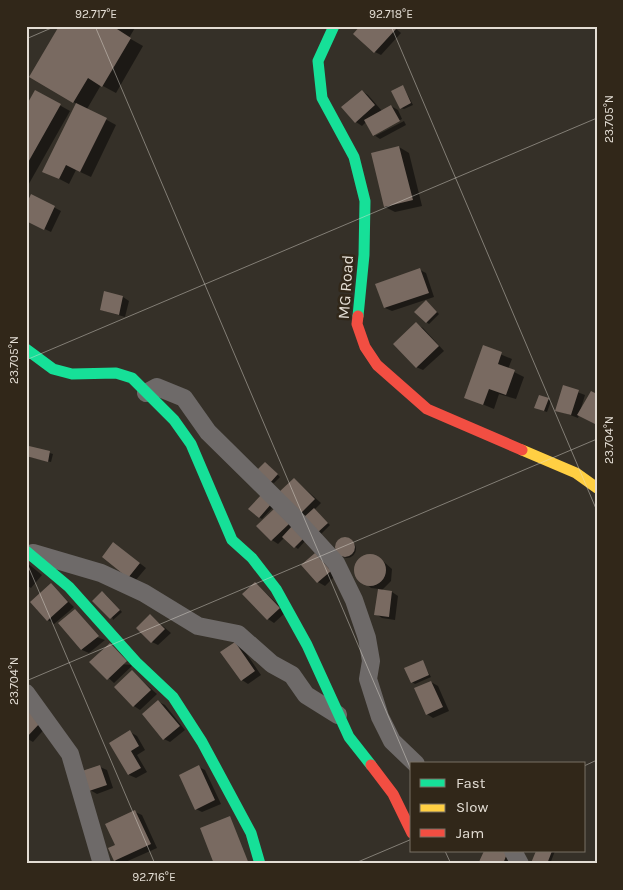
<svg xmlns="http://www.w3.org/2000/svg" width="623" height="890" font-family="Karla,sans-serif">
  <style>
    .shadow { fill: #0007 }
    .building { fill: #796a61 }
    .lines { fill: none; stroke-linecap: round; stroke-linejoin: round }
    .street { stroke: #6e6a69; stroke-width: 18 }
    .fast { stroke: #16e098; stroke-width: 11 }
    .slow { stroke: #ffcf43; stroke-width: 11 }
    .jam { stroke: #f24e42; stroke-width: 11 }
    .ticks { fill: none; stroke: #e3ddd4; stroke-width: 1; stroke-opacity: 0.45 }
    .labels { text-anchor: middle; stroke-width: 5; stroke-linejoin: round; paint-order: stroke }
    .street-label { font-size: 16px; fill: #e3ddd4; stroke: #312719 }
    .neatline { fill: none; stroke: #e3ddd4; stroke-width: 2 }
    .ticks-label { font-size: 12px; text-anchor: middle; fill: #e3ddd4 }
  </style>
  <rect width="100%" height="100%" fill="#353028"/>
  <path class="shadow" d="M61,26H136L129,38L143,46L116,93L101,85L87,109L116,125L91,177L76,170L69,184L44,171L77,104L31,77Z
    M361,26H393L401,33L381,55L375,52Z
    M403,86L413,105L404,109L401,108Z
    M362,91L368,95L382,111L391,106L398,110L402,119L375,133V136L404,121L406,125L380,139L374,135L366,122L362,126L356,122Z
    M36,92L70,111L26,189V108Z
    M399,147L409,153L422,206L395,212L385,207Z
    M32,196L61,211L51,232L26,220Z
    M420,270L426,273L434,297L392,311L385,308Z
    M123,297L129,301L125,317L101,310Z
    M429,304L439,314L429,324L426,322Z
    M416,324L423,328L444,351L423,370L416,367Z
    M483,347L512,359L508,369L524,377L516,399L499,394L494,409L465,397Z
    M564,387L585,395L578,418L557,410Z
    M548,399L551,401L547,412L538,409Z
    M30,447L53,454L51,462L30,457Z
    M268,465L280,477L274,483L271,482Z
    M294,479L321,503L314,510L330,525L321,534L306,516L301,513Z
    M262,496L274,506L262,519L259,517Z
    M275,509L306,540L298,549L284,538L278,544L272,540Z
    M338 549a9 9 0 1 1 18 0a9 9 0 1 1-18 0Z
    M120,548L146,568L135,581L129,577Z
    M315,555L322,559L336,575L325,586L318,582Z
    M365,556H377L392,569L391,581L381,591L392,592L398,596L395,620L382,618L376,614L379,589L371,588L356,575V564Z
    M26,562L42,575L31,588L26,585Z
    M255,583L286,612L274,623L268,619Z
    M51,585L74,607L54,624L48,620L31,602Z
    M105,594L122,612L113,620Z
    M150,615L171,633L158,645L152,642Z
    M60,624L105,640L89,653L82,650Z
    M235,643L242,647L261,675L248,684L242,680Z
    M91,662L133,665L114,683Z
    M422,662L431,677L415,684L412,682Z
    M132,672L157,694L140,710L134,706Z
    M431,682L438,686L449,711L433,718L427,714Z
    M159,702L165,705L185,730L170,742L164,739Z
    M26,706L47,726L33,742L26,738Z
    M130,732L137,736L145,750L137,755L147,772L136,778L129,775L111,743Z
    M100,767L107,770L113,788L97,794L90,790Z
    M199,767L205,770L221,804L202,812L196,809Z
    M135,812L142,815L157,848L121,864L115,860L116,846Z
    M505,851L511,864H480Z
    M537,851H555L550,864L533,863Z"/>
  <path class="building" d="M59,26H119L117,29L131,38L102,87L88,78L73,103L29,77Z
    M360,26H392L396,29L374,53L353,34Z
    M403,85L411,103L400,109L391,91Z
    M35,90L61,104L26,166V106Z
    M362,90L375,105L355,123L341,107Z
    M76,103L107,118L80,172L66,165L59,179L42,172Z
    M391,105L400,121L373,136L364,120Z
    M399,146L413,200L384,207L371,153Z
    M31,194L55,206L44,230L26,221V205Z
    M420,268L429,293L384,308L375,284Z
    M104,291L123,296L119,315L100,310Z
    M426,300L437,312L426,323L414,312Z
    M416,322L439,346L416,368L393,344Z
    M483,345L502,352L498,364L515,370L506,395L489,389L483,405L464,398Z
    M563,385L579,390L571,415L555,411Z
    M591,391L597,394V425L577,415Z
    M539,395L549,398L544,411L534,408Z
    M29,446L50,451L48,462L26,456Z
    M265,462L278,474L270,483L257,470Z
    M294,478L315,499L300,514L278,493Z
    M262,494L272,503L259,518L248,509Z
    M275,508L290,523L271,541L256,526Z
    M314,508L328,523L317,533L303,518Z
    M292,526L304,538L294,548L282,537Z
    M335 547a10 10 0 1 1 20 0a10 10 0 1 1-20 0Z
    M113,542L140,563L128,578L102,557Z
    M315,553L331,571L317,583L301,565Z
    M354 570a16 16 0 1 1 32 0a16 16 0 1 1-32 0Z
    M255,582L280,608L267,620L242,594Z
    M51,583L68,602L47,621L30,602Z
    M378,589L392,591L389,617L374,615Z
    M102,591L120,610L110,619L92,601Z
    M75,609L99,636L81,650L58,623Z
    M150,614L165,629L151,643L136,628Z
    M235,642L255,671L241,681L220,652Z
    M110,643L127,661L107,680L89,662Z
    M423,660L429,675L411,683L404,668Z
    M132,670L151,690L133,707L114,687Z
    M431,681L443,707L426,715L414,688Z
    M158,700L180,726L163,740L142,714Z
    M26,707L41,722L26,738Z
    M130,730L139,746L131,751L141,768L128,775L109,743Z
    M100,765L107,785L89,791L82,771Z
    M199,765L215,800L195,810L179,775Z
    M135,810L151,844L114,861L108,848L115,845L105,824Z
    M230,816L249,864H214L200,828Z
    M484,851H508L503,864H478Z
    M536,851H552L547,864L531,863Z"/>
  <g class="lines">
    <path class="street" d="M146,393L157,387L184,398L208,432L293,516L336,563L354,600L367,638L371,661L368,679L380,717L392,741L416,764
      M33,553L101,573L144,593L198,626L238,634L272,664L292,675L306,695L338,715
      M26,693L70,754L102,864
      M513,851L520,864"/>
    <path class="fast" d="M334,26L318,61L322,98L354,157L365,201L364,255L358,316
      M26,349L53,369L72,374L116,373L132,378L174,420L191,444L232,540L252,558L276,589L307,645L349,737L371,765
      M26,551L69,587L136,662L173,697L202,742L251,833L260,864"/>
    <path class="slow" d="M522,450L576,473L597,488"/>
    <path class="jam" d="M358,316L357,324L365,347L377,365L427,409L522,450
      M371,765L393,794L412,833"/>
  </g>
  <path class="ticks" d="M95,26L412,772M391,26L597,511M26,39L56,26M26,360L597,118M26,561L155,864M26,681L597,439M584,766L597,760M445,851L451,864M353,864L412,839"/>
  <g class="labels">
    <g class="street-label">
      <text transform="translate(345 287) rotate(-86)" y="6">MG Road</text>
    </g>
  </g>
  <rect width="623" height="890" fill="none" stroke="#312719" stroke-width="55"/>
  <rect x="410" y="762" width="175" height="90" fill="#312719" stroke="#787064"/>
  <rect x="420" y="779" width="25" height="8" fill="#16e098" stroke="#787064"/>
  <text x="456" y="788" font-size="15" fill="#e3ddd4">Fast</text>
  <rect x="420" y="804" width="25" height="8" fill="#ffcf43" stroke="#787064"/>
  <text x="456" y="812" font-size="15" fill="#e3ddd4">Slow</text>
  <rect x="420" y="829" width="25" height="8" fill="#f24e42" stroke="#787064"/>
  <text x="456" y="838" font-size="15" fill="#e3ddd4">Jam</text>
  <rect x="28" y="28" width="568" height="834" class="neatline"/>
  <g class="ticks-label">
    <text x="96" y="18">92.717°E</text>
    <text x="391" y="18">92.718°E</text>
    <text transform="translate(609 119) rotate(-90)" y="4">23.705°N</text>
    <text transform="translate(14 360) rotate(-90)" y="4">23.705°N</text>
    <text transform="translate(609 440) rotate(-90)" y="4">23.704°N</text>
    <text transform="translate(14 681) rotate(-90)" y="4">23.704°N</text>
    <text x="154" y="881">92.716°E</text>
  </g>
</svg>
